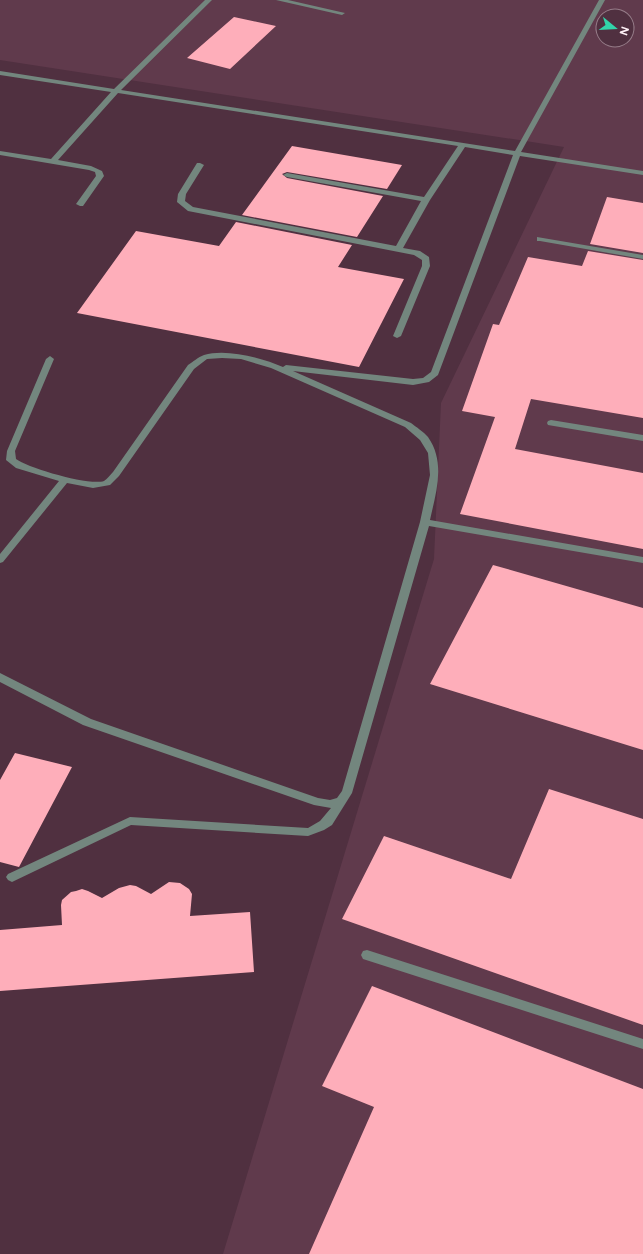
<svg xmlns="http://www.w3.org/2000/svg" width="643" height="1254" font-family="Figtree,sans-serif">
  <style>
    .built { fill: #603a4c; fill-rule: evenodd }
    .building { fill: #feaeba }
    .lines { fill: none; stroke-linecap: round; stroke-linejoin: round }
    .minor { fill: #73867e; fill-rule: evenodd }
  </style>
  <rect width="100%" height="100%" fill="#503040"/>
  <path class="built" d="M0,0H643V1254H223L434,559L441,403L564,147L0,60ZM603,16H627V40H603Z"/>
  <path class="building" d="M234,17L276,26L230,69L187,58Z
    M292,146L402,165L387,189L287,172L282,174L287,178L383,196L357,237L242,215Z
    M607,197L643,203V253L590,244Z
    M236,222L352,245L338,267L404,279L359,367L77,313L136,231L219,246Z
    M588,251L643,260V418L531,399L515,449L643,473V549L460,514L495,417L462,411L493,324L499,325L528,257L582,266Z
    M493,565L643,608V750L430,684Z
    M15,753L72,767L19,867L0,862V780Z
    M549,789L643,819V1025L342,919L384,836L511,879Z
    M169,882L180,883L189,889L192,894L190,916L250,912L254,972L0,991V930L62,925L61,905L62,900L71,892L76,891L82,889L88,891L102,898L119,888L130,885L136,886L151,894Z
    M372,986L643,1089V1254H309L374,1107L322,1086Z"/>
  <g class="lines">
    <path class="minor" d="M205,0H212L121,90L515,151L599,0H605L521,152L643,171V175L520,156L438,375L429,382L413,385L293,371L411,423C416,427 424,432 428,437C446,463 436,492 430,520L643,557V563L429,526L352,793L332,825L324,830L308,836L131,825L12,882L8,880L6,877L8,874L130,817L308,828L320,821L331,808L314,805L83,725L0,682V673L91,719L318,798L330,800L337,798L342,791L420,522L430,475L428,453L420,440L405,427L271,368L241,359L222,358L207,359L194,369L119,476L110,485L93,488L67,483L3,562L0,563V554L59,481L16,468L6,460L7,451L46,359L50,356L54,359L15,451L16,459C28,468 89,486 104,481C107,479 110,475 113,472L188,365C193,362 198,357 204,355C226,348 262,358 283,367L286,365L413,379L423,378L431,372L513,155L465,147L430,200L403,248L420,251L429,257L430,266L401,336L397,338L393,336L422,266V260L414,255L188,211L177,202L178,194L197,163H200L204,165L186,194L185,201L193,207L396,246L421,201L287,177L283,175L287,173L424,197L458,146L118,93L58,160L91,166L102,171L104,176L83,206H80L76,204L96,176L95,172L89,170L0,155V151L51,159L111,92L0,75V71L114,89Z
      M276,0H288L345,13L342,15Z
      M537,237L643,255V259L540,241H537Z
      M551,420L643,435V441L548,425L547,423L548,421Z
      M367,950L643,1039V1049L363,959L361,955L363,951Z"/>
  </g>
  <g transform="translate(615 28) rotate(108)"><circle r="19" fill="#503040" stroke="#967d89"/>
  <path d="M0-3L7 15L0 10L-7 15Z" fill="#32d4a9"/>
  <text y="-6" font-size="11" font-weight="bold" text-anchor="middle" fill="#fef0f6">N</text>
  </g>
</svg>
